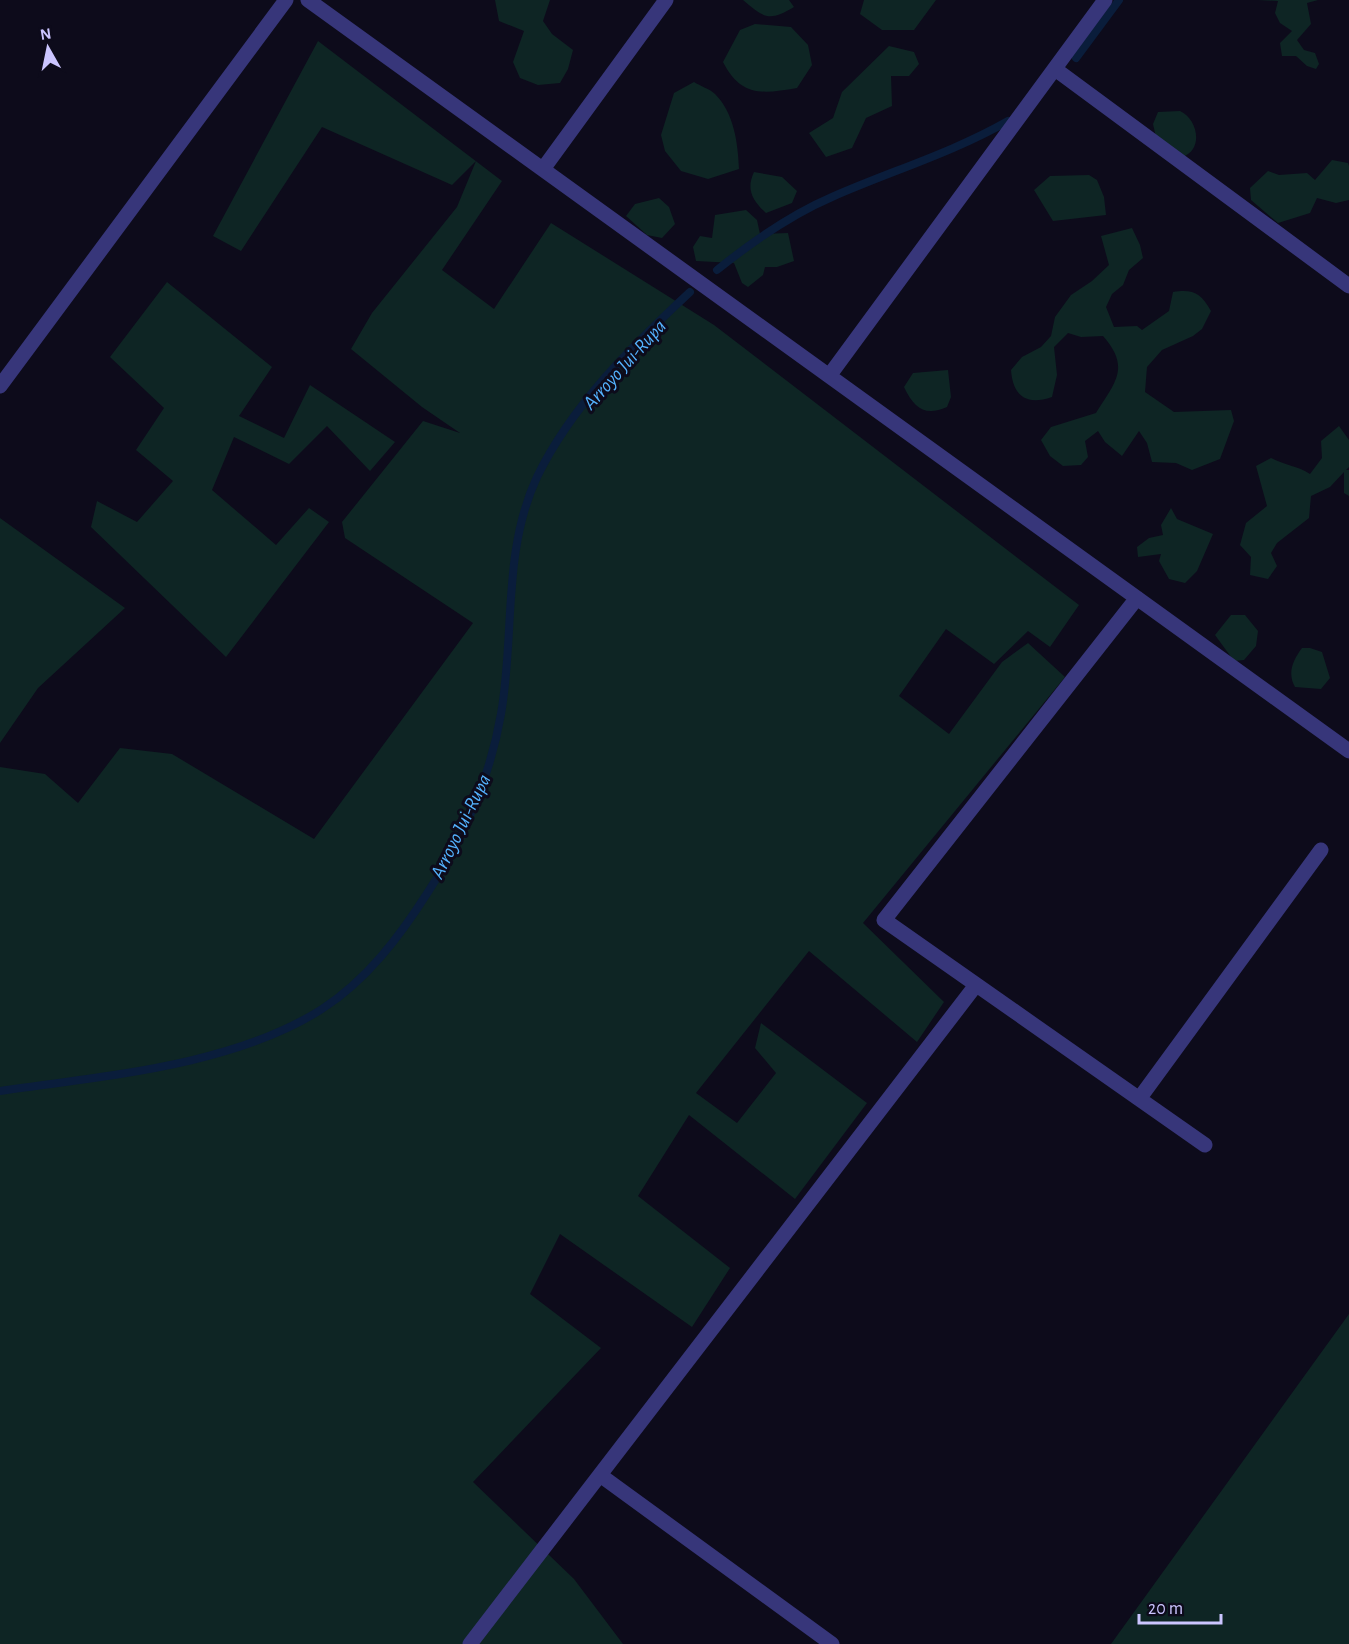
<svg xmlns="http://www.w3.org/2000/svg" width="1349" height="1644" font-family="'Alegreya Sans',sans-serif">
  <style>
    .green { fill: #0e2524 }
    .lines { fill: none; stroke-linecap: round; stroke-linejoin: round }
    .stream { stroke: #0a1d3b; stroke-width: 8 }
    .street { stroke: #37367a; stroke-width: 15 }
    .labels { text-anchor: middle; stroke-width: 6; stroke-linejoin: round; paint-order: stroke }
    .water-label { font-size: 20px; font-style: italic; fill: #54b2fe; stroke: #0d0b1b }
  </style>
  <rect width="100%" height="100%" fill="#0d0b1b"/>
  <path class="green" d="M495,0H550L543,21L552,34L573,50L568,69L560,83L538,85L520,78L513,62L524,31L499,21Z
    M743,0H789L794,7C769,22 764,18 743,0Z
    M864,0H936L914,30H882L860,14Z
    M1258,0H1318L1307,3L1311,24L1297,40L1304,50L1315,53L1319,64L1316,69L1307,66L1296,56H1282L1280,43L1292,31L1280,23L1275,13L1278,1Z
    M755,24L791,27L808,45L812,65L797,88C762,94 741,97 723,62L740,30Z
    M318,41L502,181L442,270L494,309L551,223L714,325L1079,605L1050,647L1028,631L994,664L946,629L899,696L949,734L1002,662L1028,643L1065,677L863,923L944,1002L917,1042L809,951L696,1093L737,1123L776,1073L755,1048L761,1023L867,1103L795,1199L689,1115L638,1196L730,1268L692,1327L560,1234L530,1294L601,1348L473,1482L574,1579L623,1644H0V767L45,774L78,803L120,748L172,754L314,839L473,623L345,538L342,522L423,421L460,433L422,407L351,349L372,313L457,207L476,161L452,185L322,127L241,251L213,236Z
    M889,46L914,52L919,64L909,76H891L892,106L866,118L852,148L826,157L809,133L833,118L842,92Z
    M694,82C700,86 710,89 715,94C734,113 738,143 739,169L708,179L681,171L665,151L661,135L674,93Z
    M1180,111C1198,119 1204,150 1182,157L1158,146L1153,124L1158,112Z
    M1332,160L1348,163L1349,166V200L1336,203L1317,198L1310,213L1278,223L1251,200L1250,188L1268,171L1279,175L1307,173L1315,180Z
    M754,172L782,177L797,191L792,203L766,213C752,200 746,189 754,172Z
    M1089,175L1097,180L1104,197L1106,215L1053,221L1034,190L1050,176Z
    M659,198L669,207L675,224L662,238L647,235L626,216L635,204Z
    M746,210L757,220L760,234L788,233L794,261L777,267H765L763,275L748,287L742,283L734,263L696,261L693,247L700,236L712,238L715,215Z
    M1132,228L1140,245L1143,258L1129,270L1123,285L1112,294L1106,307L1114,327L1137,326L1142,330L1169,311L1173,292C1193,289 1201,293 1211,311L1202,329L1193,336L1162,350L1147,367L1145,392L1174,412L1231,410L1234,421L1220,459L1192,470L1176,463L1152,462L1147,443L1139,431L1122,456L1105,442L1098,431L1085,441L1088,457L1081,465L1063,466L1050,456L1041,440L1051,427L1096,413C1115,382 1131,368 1103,336L1081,337L1068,333L1054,347L1057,375L1052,397C1026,406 1013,396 1011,370L1022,357L1041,347L1051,336L1055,317L1071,295L1092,281L1109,265L1101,236Z
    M167,282L272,367L239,416L284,438L310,385L395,442L370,471L327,426L289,464L234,437L212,490L276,545L309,508L329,522L226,657L91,527L97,501L137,522L173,481L136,450L164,408L110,357Z
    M948,370L951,397L947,407C925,417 914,408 904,387L913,373Z
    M1339,426L1349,440V467L1346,470H1349V496L1344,493V472L1330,487L1311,496L1309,518L1277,543L1271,553L1277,566L1268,579L1250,575L1251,557L1240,545L1246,523L1267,506L1256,466L1271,458C1284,465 1298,466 1310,474L1322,458L1321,441Z
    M1171,508L1177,519L1213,534L1197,571L1185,583L1169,579L1159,561L1161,554L1138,557L1137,547L1149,538L1163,535L1161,525Z
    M0,518L125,608L38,688L0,743Z
    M1231,615H1245L1258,631L1256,646L1244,660L1234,661L1215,635Z
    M1302,648H1310L1322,652L1330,678L1321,689L1295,687C1287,673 1293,660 1302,648Z
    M1349,1314V1644H1111Z"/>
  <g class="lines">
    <path class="stream" d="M1076,58L1119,0
      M717,270C753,241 790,215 832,197C891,171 952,153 1008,121
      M0,1091C103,1076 233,1066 322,1009C367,980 400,936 428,892C464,837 490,778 501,714C515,635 502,552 537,477C572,405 632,346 690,292"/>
    <path class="street" d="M308,0L1349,751
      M1055,69L1349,286
      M543,169L666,0
      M829,376L1105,0
      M0,386L286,0
      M1137,598L884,920L1205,1145
      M1139,1099L1321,850
      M600,1475L832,1644
      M470,1644L976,985"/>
  </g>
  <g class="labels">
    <g class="water-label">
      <text transform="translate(624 364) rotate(-48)" y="7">Arroyo Jui-Rupa</text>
      <text transform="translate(460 826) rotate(-64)" y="7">Arroyo Jui-Rupa</text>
    </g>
  </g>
  <g transform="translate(48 48) rotate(351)" stroke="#0d0b1b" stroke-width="4.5" paint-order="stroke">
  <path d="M0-4.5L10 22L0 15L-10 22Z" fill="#cbc5ff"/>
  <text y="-9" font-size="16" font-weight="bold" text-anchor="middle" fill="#cbc5ff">N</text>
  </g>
  <path d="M1139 1614v9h82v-9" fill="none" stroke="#cbc5ff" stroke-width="3"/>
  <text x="1148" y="1614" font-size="18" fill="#cbc5ff" stroke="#0d0b1b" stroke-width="4.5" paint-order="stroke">20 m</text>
</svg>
